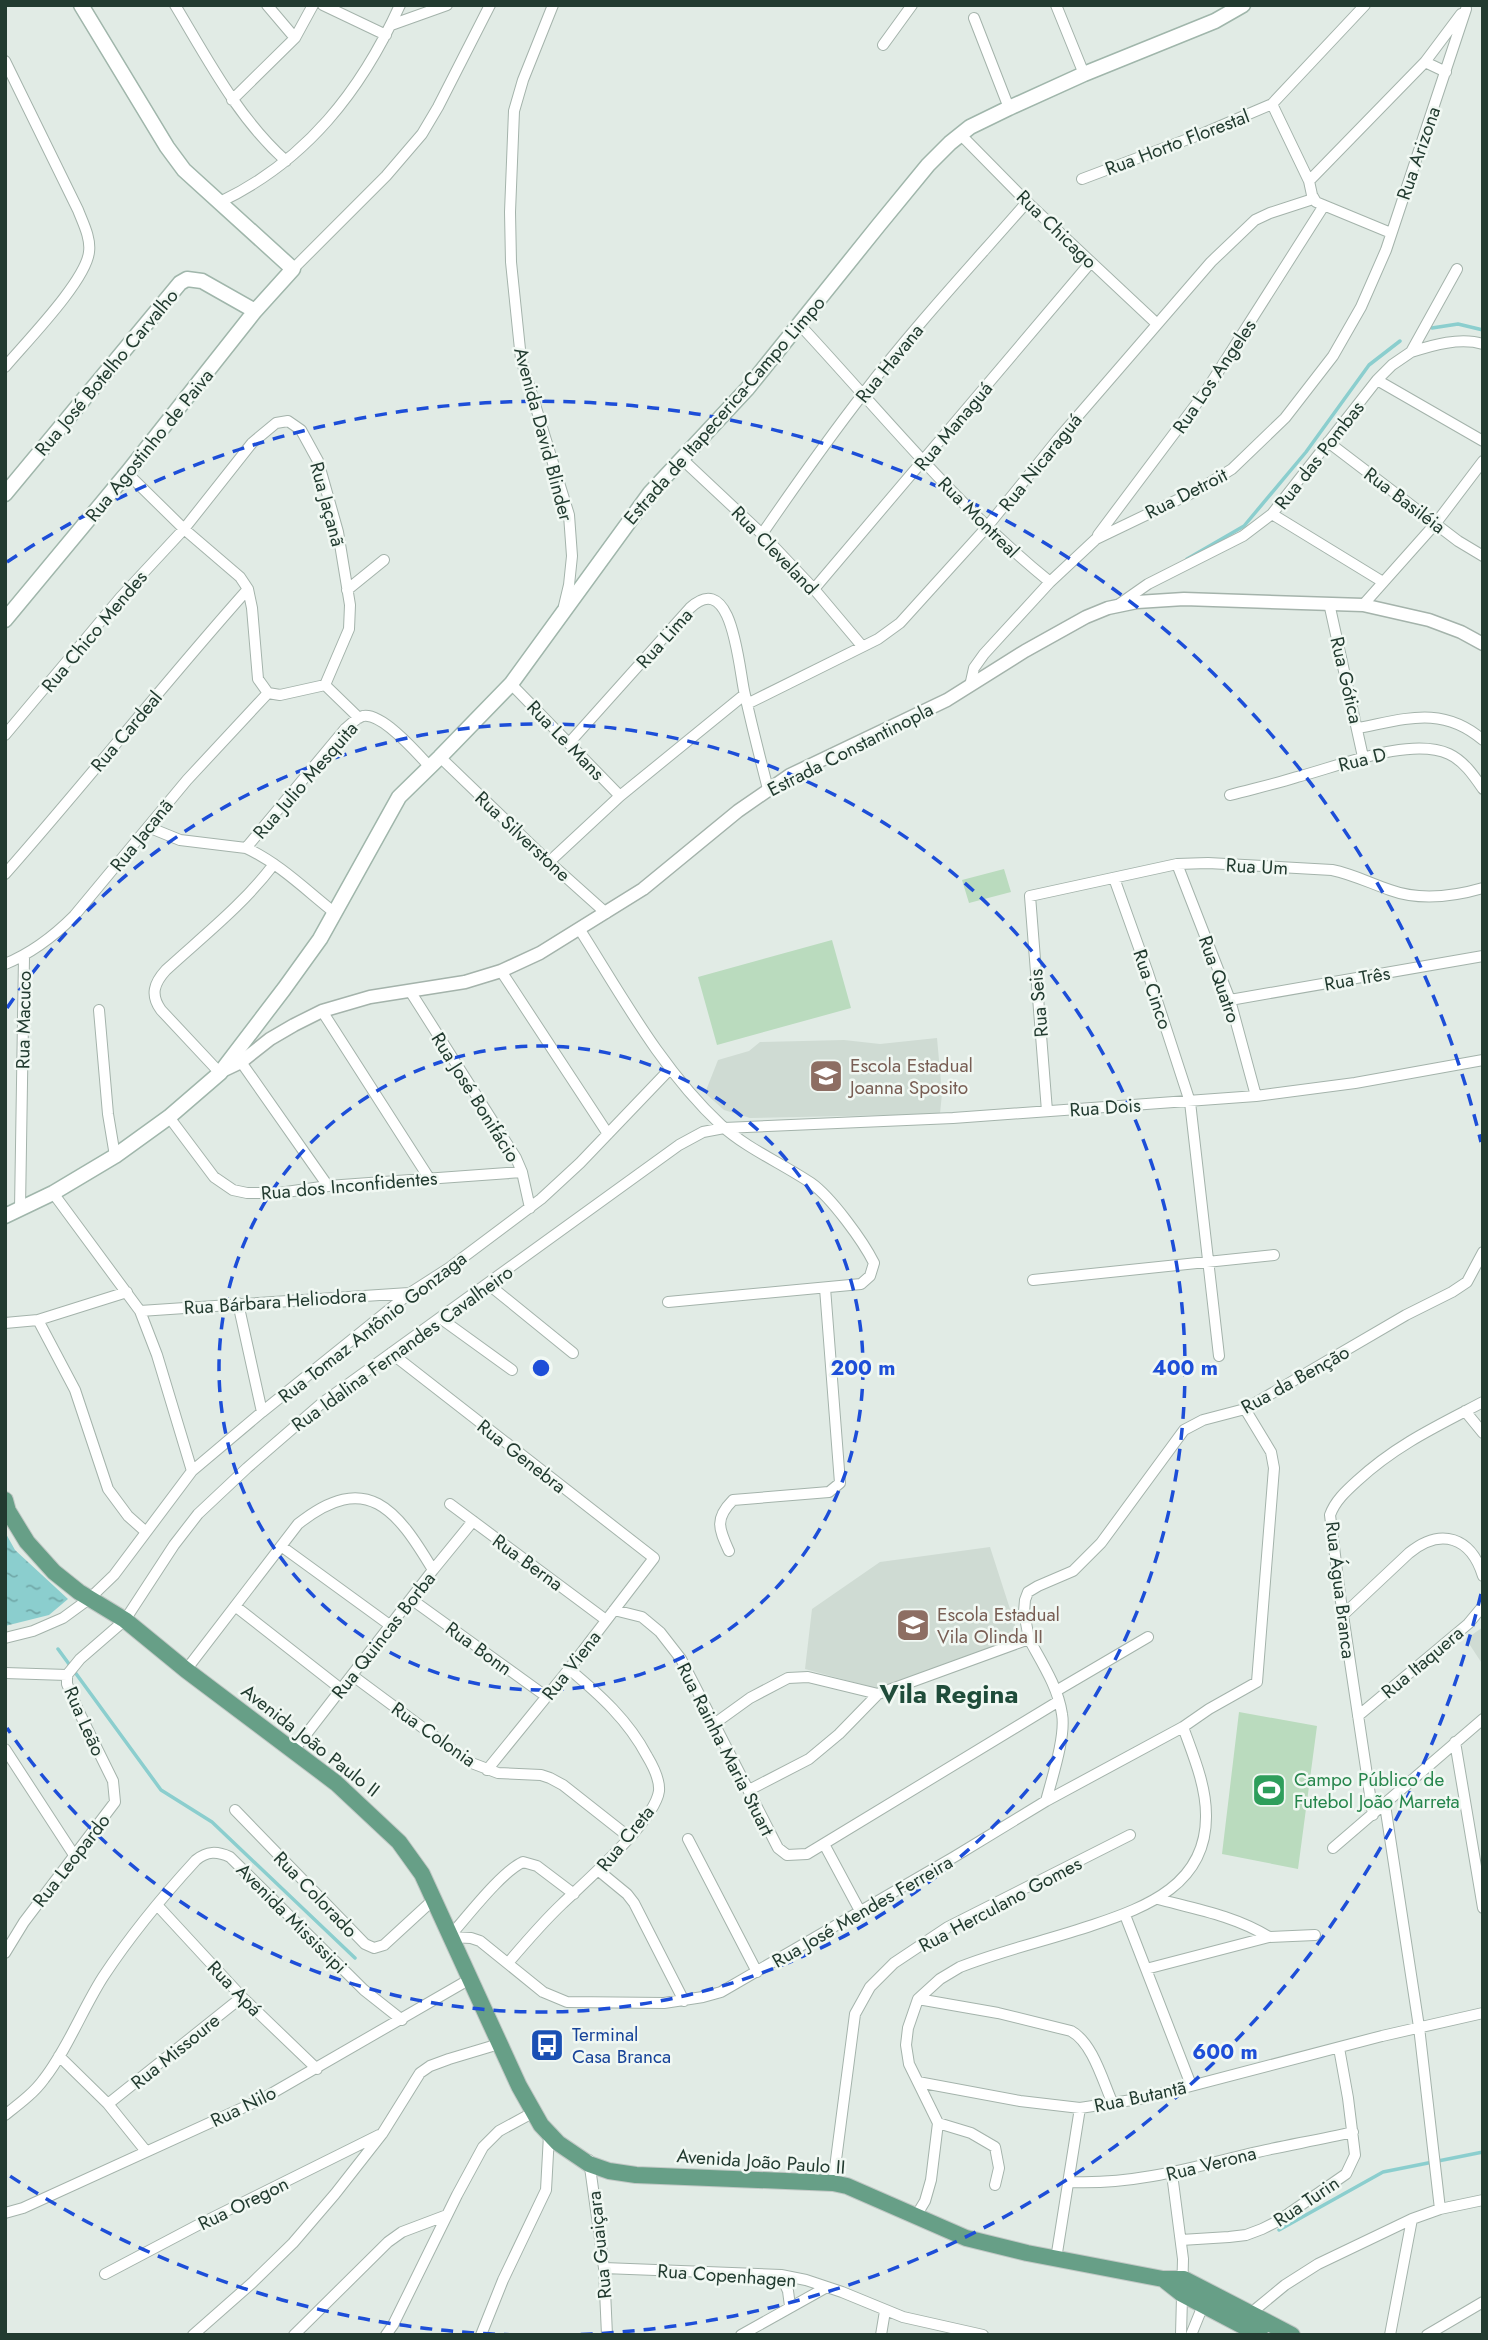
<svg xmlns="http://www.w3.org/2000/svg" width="1488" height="2340" font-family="Jost,sans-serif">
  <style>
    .built { fill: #cfdbd3 }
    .park { fill: #badbbe }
    .water { fill: url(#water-ripples) }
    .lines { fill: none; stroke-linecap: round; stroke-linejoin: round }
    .stream { stroke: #8bcece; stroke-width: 3.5 }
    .minor-casing { stroke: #a4b3ab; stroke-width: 12 }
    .tertiary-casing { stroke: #a4b3ab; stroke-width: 15 }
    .secondary-casing { stroke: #a0b6ab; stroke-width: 17 }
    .primary-casing { stroke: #c1c8c5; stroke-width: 18 }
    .minor { stroke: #fff; stroke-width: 10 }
    .tertiary { stroke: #fff; stroke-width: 12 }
    .secondary { stroke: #fff; stroke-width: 14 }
    .primary { stroke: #679f87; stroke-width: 16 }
    .ring { fill: none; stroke: #1d4ed8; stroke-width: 3.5; stroke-dasharray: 12 9 }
    .labels { text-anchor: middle; stroke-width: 5; stroke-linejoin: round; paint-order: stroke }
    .street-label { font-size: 19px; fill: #223b30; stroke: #f1f8f3 }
    .education-label { font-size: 19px; fill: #785e54; stroke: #f1f8f3; text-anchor: start }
    .leisure-label { font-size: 19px; fill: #27864d; stroke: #f1f8f3; text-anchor: start }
    .transit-label { font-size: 19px; fill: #164399; stroke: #f1f8f3; text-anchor: start }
    .district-label { font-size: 26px; font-weight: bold; fill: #1f4c3a; stroke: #f1f8f3 }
    .centre { fill: #1d4ed8; stroke: #f1f8f3; stroke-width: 3.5 }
    .ring-label { font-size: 21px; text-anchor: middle; font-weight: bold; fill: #1d4ed8; stroke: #f1f8f3; stroke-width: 5; stroke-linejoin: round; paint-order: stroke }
  </style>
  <defs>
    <pattern id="water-ripples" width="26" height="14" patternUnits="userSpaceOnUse" patternTransform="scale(1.75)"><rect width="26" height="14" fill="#8bcece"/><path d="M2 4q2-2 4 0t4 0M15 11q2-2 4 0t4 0" fill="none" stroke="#71a8a8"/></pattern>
  </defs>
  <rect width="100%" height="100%" fill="#e1ebe5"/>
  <path class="built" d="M937,1038L942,1093L940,1114L750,1118L724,1110L705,1093L718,1060L749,1051L760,1042L844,1040L880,1044Z
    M990,1547L1020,1640L878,1689L805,1669L812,1609L880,1562Z
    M1483,1627V1665L1466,1639Z"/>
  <path class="park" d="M1004,869L1011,892L969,903L962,880Z
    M832,940L851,1008L717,1045L698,977Z
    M1239,1712L1317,1726L1298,1869L1222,1854Z"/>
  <path class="water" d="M5,1532L15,1550L68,1599L49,1615L5,1626Z"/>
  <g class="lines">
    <path class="stream" d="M1432,328L1458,324L1483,330
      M1187,559L1244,526L1306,452L1369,365L1400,341
      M58,1649L161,1790L212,1822L355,1958
      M1279,2230L1383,2172L1483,2152"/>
    <g class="minor-casing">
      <path id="minor" d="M175,5C208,60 238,118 286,161
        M267,5L295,38
        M323,5L386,35
        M553,5L523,80L514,111L510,212L511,262L521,359L569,515L572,556L569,585L564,606
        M1056,5L1084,74
        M974,18L1009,108
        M391,25L447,5
        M883,45L912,5
        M5,61L78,210C83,223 91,238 89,252C86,281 25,343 5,367
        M1425,62L1446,72
        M232,100L295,38L313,5
        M1272,104L1309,181L1312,195L1316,202L1391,233
        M960,134L1027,202L1156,323
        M1082,179L1204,133L1272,104L1365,5
        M1309,181L1425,62L1461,14
        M220,202C306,161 361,91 400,5
        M293,269L386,176L422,134L438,107L490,5
        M799,324C881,412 956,506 1050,582
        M1411,352C1433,345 1460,337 1483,344
        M1377,380L1483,441
        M1328,442L1458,541L1483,556
        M682,459L762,534L814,589L862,646
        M127,473L184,529L240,577L248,589L252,608L258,679L268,693
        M1272,514L1383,582
        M762,534C795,486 828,439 863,394C914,327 972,265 1027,202
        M1098,535L1206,391L1323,207
        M814,589L1091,262
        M347,590L384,560
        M1329,603L1363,757
        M1118,605L1148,584L1243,536L1272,514L1377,380L1392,365L1411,352L1457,269
        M1363,605L1436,523L1483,461
        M511,684L620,796
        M325,685L359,718
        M970,686L974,668L984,654L1050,582L1096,539L1198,490L1232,469L1285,418L1333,356L1361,307L1386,250L1466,9
        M747,704L878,639L900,623L986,528L1058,439L1211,262L1255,220L1270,213L1313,199
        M1358,728C1406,719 1442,705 1483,740
        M5,735L120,598L184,529L252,443L276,423L288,421L301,430L318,461L338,532L350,605L349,629L325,685L280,695L268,693
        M570,742L690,608C734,567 739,674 745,695C752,726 760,758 768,789
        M440,757L549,862L606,913
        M1230,795C1252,789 1275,784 1297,777C1337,767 1410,736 1449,754C1464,761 1474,776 1483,789
        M148,827L180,840L246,848C279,863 307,891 335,913
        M246,848L345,729C350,725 356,718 363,716C382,712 418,754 430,767
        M549,862L620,796L744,695
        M1177,864L1230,1000L1256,1096
        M5,874C88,780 165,682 248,589
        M1114,878L1148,973L1190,1102L1219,1356
        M580,930C623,998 662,1070 721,1125C746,1148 783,1164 811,1183C831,1197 863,1241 874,1263L870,1276L861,1284L668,1302
        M5,964C32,953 53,937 74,916L187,780L268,693
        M501,971L608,1134
        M410,991L516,1158L522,1172L530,1208
        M1230,1000L1483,956
        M99,1010L108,1114L115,1156
        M322,1011L429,1178
        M241,1062L328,1186
        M220,1073L161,1010C150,995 154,983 166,970C203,936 243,905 274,864
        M1047,1111L1030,896L1177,864L1208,863L1332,870C1352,874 1370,883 1390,890C1420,901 1452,897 1483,888
        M169,1117L214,1177L233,1190L247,1193H279L328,1186L522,1172
        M53,1193L140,1311L157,1355L192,1471
        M20,1209L24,957
        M1033,1280L1274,1255
        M488,1284L573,1353
        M238,1303L262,1412
        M140,1311L409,1293
        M440,1318L512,1370
        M38,1320L75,1390L108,1489L128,1516L146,1532
        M5,1323L38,1320L127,1292
        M391,1353L654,1558L569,1669L487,1770
        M1465,1411L1483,1433
        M450,1504L606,1620
        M281,1546L391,1626
        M729,1551C719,1529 714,1519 733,1500L829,1492L840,1483L825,1288
        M411,1599L547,1697
        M235,1606L341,1689
        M614,1610L642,1617L660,1632L681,1659L778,1848L787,1855L807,1854L1059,1701
        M1343,1615L1409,1553C1441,1527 1471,1537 1483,1576
        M5,1638L33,1631L63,1618L89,1599L114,1575L192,1471L262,1412L410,1293L449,1268L541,1199L580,1163L670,1069
        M1029,1639L1024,1612L1025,1600L1028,1592L1038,1586L1073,1571L1101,1543L1184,1430L1203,1420L1245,1409L1406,1315L1452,1292L1467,1282L1483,1252
        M186,1670L298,1524C367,1469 397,1510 433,1570
        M5,1673L67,1675
        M353,1676L469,1762L498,1773L541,1775L550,1778L563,1785L629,1837
        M1056,1691L1148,1637
        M1358,1716L1468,1624L1483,1606
        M714,1724L750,1698L788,1678L808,1677L878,1694L1029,1639C1042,1663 1058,1687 1062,1714C1066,1736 1052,1778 1046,1801
        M1455,1742L1483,1908
        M5,1749L74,1855
        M294,1750L433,1570L473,1521
        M749,1790L809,1759L839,1734L878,1694
        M1385,1805L1419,2027L1440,2209
        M235,1810L365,1944L374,1948L384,1945L433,1900
        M1373,1815L1340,1595L1330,1515C1335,1501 1346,1491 1357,1481C1396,1445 1437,1426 1483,1402
        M688,1839L757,1972
        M824,1844L860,1911
        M1333,1848L1483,1719
        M599,1871L627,1894L634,1903L684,2001
        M1158,1899C1196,1909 1235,1916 1269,1937
        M157,1905L242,1997L317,2069
        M1125,1915L1191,2085
        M449,1937L471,1938L480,1941L543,1992L567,2002L664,2003L703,1997L721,1992L954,1857L1046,1801L1183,1727L1209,1709L1257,1682L1274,1468L1271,1452L1245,1409
        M449,1937C467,1917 501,1872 523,1862L537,1866L574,1894
        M5,1953L24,1922L115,1802L113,1781L78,1710L67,1684V1675L80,1659L125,1620L174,1545L198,1514L247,1468L322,1403L679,1145L703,1132L724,1128L953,1118L1256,1096L1355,1083L1483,1060
        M508,1963C525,1943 543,1922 562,1904C585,1882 655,1821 659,1791C660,1779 653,1766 647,1756C628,1720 600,1695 569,1669
        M1146,1969L1269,1937L1315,1935
        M918,1999L998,2013L1071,2031C1093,2043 1103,2082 1113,2104
        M59,2056L108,2104L145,2150
        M918,2082L1020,2101L1080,2108L1145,2098L1382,2036L1483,2013
        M108,2104L242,1997
        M5,2115C19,2104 34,2093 44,2079C68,2048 82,2010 103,1977C130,1936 162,1897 196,1860C207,1851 217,1851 230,1857L364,1990L402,2020
        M938,2123L971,2133L995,2147L999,2168L995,2185
        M589,2160L604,2268L607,2335
        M1172,2174L1183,2259L1181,2335
        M1069,2182C1131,2185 1188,2169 1248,2154C1283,2146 1318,2140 1353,2132
        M833,2183L855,2014L870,1987L894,1963L948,1927L1130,1835
        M5,2213L23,2208L262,2099L470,1979
        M916,2216L925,2201L931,2180L938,2123L909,2064L906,2045L908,2028L918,1999L940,1979L960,1967C1003,1950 1049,1940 1093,1925C1147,1907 1207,1884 1206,1815C1206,1785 1193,1755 1183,1727
        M1181,2240L1229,2237L1246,2235L1262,2229L1278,2221L1346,2174L1355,2155L1348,2098L1339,2048
        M1056,2259L1080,2108
        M604,2268L781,2275L806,2280L842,2292L903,2317L983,2335
        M105,2274L198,2225L379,2135
        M781,2275L788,2291L790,2306
        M1249,2318L1251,2313L1285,2285L1318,2264L1412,2219L1440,2209L1483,2200
        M193,2335L252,2283L293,2243L335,2194L382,2134L420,2073L430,2066L449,2059L499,2044
        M294,2335L388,2242L402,2232L447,2215
        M386,2335L393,2325L457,2195L483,2147L499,2131L534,2112
        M481,2335L503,2280L546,2190L549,2135
        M741,2335L827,2287
        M881,2335L885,2311
        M1191,2335L1204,2303
        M1390,2335L1412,2219
        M1427,2335L1483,2302"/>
    </g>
    <g class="tertiary-casing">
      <path id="tertiary" d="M220,1072L241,1062L270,1039L294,1025L322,1011L370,997L465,982L501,971L540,953L643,889L738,811L790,775L947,700L1025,651L1086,617L1108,608L1137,602L1184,599L1363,605L1429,620L1461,632L1483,644"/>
    </g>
    <g class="secondary-casing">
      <path id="secondary" d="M5,494L180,283L187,279L202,281L255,311
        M5,620L127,473L255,311L293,269L184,170L167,147L81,5
        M5,1216L53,1193L115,1156L169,1117L220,1073L284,989L320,939L399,797L440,757L511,684L650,493L747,389L878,226L928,165L950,143L970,127L1009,108L1084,74L1215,21L1243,5"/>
    </g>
    <g class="primary-casing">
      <path id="primary" d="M5,1500L8,1511L27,1542L54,1572L79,1592L125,1620L186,1670L336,1783L399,1842L422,1874L519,2086L541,2125L558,2143L589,2164L609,2171L636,2175L833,2183L847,2186L966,2238L1027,2253L1163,2279H1184L1292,2335
        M1163,2279L1182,2294L1260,2335"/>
    </g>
    <use href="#minor" class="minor"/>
    <use href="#tertiary" class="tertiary"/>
    <use href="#secondary" class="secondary"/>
    <use href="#primary" class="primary"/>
  </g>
  <g class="ring">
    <circle cx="541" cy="1368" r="322"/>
    <path d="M7 1008A644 644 0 1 1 7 1728"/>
    <path d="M1481 1594A967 967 0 0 1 566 2335M516 2335A967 967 0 0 1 7 2174M7 562A967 967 0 0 1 1481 1142"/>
  </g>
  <defs>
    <g id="school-square" transform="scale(1.75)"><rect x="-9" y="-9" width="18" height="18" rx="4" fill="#8d6e63" stroke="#f1f8f3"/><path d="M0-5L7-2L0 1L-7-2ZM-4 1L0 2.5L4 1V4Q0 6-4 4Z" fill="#fff"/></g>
    <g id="stadium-square" transform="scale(1.75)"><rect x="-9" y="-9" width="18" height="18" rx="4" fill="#2e9e5b" stroke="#f1f8f3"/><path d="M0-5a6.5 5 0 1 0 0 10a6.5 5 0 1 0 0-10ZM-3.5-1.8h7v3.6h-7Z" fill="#fff"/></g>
    <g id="bus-square" transform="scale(1.75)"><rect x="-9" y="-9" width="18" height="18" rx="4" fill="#1a4fb4" stroke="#f1f8f3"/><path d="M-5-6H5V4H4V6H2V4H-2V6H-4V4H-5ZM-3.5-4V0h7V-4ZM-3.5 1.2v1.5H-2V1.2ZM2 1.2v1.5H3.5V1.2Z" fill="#fff"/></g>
  </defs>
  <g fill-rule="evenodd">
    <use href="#school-square" x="826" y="1076"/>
    <use href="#school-square" x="913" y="1625"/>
    <use href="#stadium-square" x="1269" y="1790"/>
    <use href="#bus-square" x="547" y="2045"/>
  </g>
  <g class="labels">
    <g class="street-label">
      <text transform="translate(1177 142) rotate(-21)" y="7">Rua Horto Florestal</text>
      <text transform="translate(1418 153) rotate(-71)" y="7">Rua Arizona</text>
      <text transform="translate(1057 229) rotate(44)" y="7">Rua Chicago</text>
      <text transform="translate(889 363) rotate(-51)" y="7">Rua Havana</text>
      <text transform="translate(106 372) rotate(-50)" y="7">Rua José Botelho Carvalho</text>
      <text transform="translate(1214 376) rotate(-56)" y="7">Rua Los Angeles</text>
      <text transform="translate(724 410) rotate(-49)" y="7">Estrada de Itapecerica-Campo Limpo</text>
      <text transform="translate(953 426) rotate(-50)" y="7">Rua Managuá</text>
      <text transform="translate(544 434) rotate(75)" y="7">Avenida David Blinder</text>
      <text transform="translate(149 445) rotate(-51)" y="7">Rua Agostinho de Paiva</text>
      <text transform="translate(1319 455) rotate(-52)" y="7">Rua das Pombas</text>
      <text transform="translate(1040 462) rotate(-51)" y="7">Rua Nicaraguá</text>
      <text transform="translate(1186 493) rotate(-27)" y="7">Rua Detroit</text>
      <text transform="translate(1405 500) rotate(37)" y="7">Rua Basiléia</text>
      <text transform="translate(328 504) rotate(75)" y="7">Rua Jaçanã</text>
      <text transform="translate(979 517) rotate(45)" y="7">Rua Montreal</text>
      <text transform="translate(775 550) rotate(46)" y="7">Rua Cleveland</text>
      <text transform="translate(94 631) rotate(-50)" y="7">Rua Chico Mendes</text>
      <text transform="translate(664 638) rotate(-48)" y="7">Rua Lima</text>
      <text transform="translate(1347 680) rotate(77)" y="7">Rua Gótica</text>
      <text transform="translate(126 731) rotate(-50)" y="7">Rua Cardeal</text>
      <text transform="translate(566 740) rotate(46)" y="7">Rua Le Mans</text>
      <text transform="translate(850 749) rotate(-27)" y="7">Estrada Constantinopla</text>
      <text transform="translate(1362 759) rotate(-14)" y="7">Rua D</text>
      <text transform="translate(305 780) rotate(-49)" y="7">Rua Julio Mesquita</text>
      <text transform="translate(141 835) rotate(-51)" y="7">Rua Jacanã</text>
      <text transform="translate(523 836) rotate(43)" y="7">Rua Silverstone</text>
      <text transform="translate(1257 866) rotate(3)" y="7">Rua Um</text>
      <text transform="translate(1357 978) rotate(-10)" y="7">Rua Três</text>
      <text transform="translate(1220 979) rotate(71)" y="7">Rua Quatro</text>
      <text transform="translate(1153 989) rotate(71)" y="7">Rua Cinco</text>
      <text transform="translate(1038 1003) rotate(-95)" y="7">Rua Seis</text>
      <text transform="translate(23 1020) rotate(-89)" y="7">Rua Macuco</text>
      <text transform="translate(476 1097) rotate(58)" y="7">Rua José Bonifácio</text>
      <text transform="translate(1105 1107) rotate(-4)" y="7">Rua Dois</text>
      <text transform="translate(349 1185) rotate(-5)" y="7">Rua dos Inconfidentes</text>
      <text transform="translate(275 1301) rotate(-4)" y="7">Rua Bárbara Heliodora</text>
      <text transform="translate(372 1327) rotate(-38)" y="7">Rua Tomaz Antônio Gonzaga</text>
      <text transform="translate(402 1348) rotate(-36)" y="7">Rua Idalina Fernandes Cavalheiro</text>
      <text transform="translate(1295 1379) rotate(-29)" y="7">Rua da Benção</text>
      <text transform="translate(522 1456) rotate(38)" y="7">Rua Genebra</text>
      <text transform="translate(528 1562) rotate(36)" y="7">Rua Berna</text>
      <text transform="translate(1341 1590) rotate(83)" y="7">Rua Água Branca</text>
      <text transform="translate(383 1635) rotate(-52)" y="7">Rua Quincas Borba</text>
      <text transform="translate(479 1648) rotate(36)" y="7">Rua Bonn</text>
      <text transform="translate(1422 1662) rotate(-40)" y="7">Rua Itaquera</text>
      <text transform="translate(571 1665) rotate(-52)" y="7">Rua Viena</text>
      <text transform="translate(85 1721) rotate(66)" y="7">Rua Leão</text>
      <text transform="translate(434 1734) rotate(35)" y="7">Rua Colonia</text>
      <text transform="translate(311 1740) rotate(38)" y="7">Avenida João Paulo II</text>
      <text transform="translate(726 1749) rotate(63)" y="7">Rua Rainha Maria Stuart</text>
      <text transform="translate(625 1838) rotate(-51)" y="7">Rua Creta</text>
      <text transform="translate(71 1860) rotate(-52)" y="7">Rua Leopardo</text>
      <text transform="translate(316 1894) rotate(46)" y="7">Rua Colorado</text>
      <text transform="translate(1000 1904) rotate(-28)" y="7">Rua Herculano Gomes</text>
      <text transform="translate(862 1911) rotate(-30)" y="7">Rua José Mendes Ferreira</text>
      <text transform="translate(292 1918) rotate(45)" y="7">Avenida Mississipi</text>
      <text transform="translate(235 1988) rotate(46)" y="7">Rua Apá</text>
      <text transform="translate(175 2051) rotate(-39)" y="7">Rua Missoure</text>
      <text transform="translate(1140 2096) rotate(-12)" y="7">Rua Butantã</text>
      <text transform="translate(243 2106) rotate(-26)" y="7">Rua Nilo</text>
      <text transform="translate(761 2161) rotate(4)" y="7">Avenida João Paulo II</text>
      <text transform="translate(1211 2163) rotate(-14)" y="7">Rua Verona</text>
      <text transform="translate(1306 2201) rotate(-34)" y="7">Rua Turin</text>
      <text transform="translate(243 2203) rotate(-26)" y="7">Rua Oregon</text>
      <text transform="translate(599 2245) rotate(-96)" y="7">Rua Guaiçara</text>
      <text transform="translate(727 2275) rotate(4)" y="7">Rua Copenhagen</text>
    </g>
    <g class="education-label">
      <text x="850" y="1072">Escola Estadual<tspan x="850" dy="22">Joanna Sposito</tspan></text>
      <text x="937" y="1621">Escola Estadual<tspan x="937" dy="22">Vila Olinda II</tspan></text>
    </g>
    <g class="leisure-label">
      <text x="1294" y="1786">Campo Público de<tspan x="1294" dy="22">Futebol João Marreta</tspan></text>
    </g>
    <g class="transit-label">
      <text x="572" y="2041">Terminal<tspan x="572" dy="22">Casa Branca</tspan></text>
    </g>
    <g class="district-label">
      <text x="949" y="1703">Vila Regina</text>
    </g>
  </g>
  <circle cx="541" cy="1368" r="10" class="centre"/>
  <g class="ring-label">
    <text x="863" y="1375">200 m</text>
    <text x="1185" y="1375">400 m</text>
    <text x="1225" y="2059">600 m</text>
  </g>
  <rect width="1488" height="2340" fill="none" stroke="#223b30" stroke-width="14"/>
</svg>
